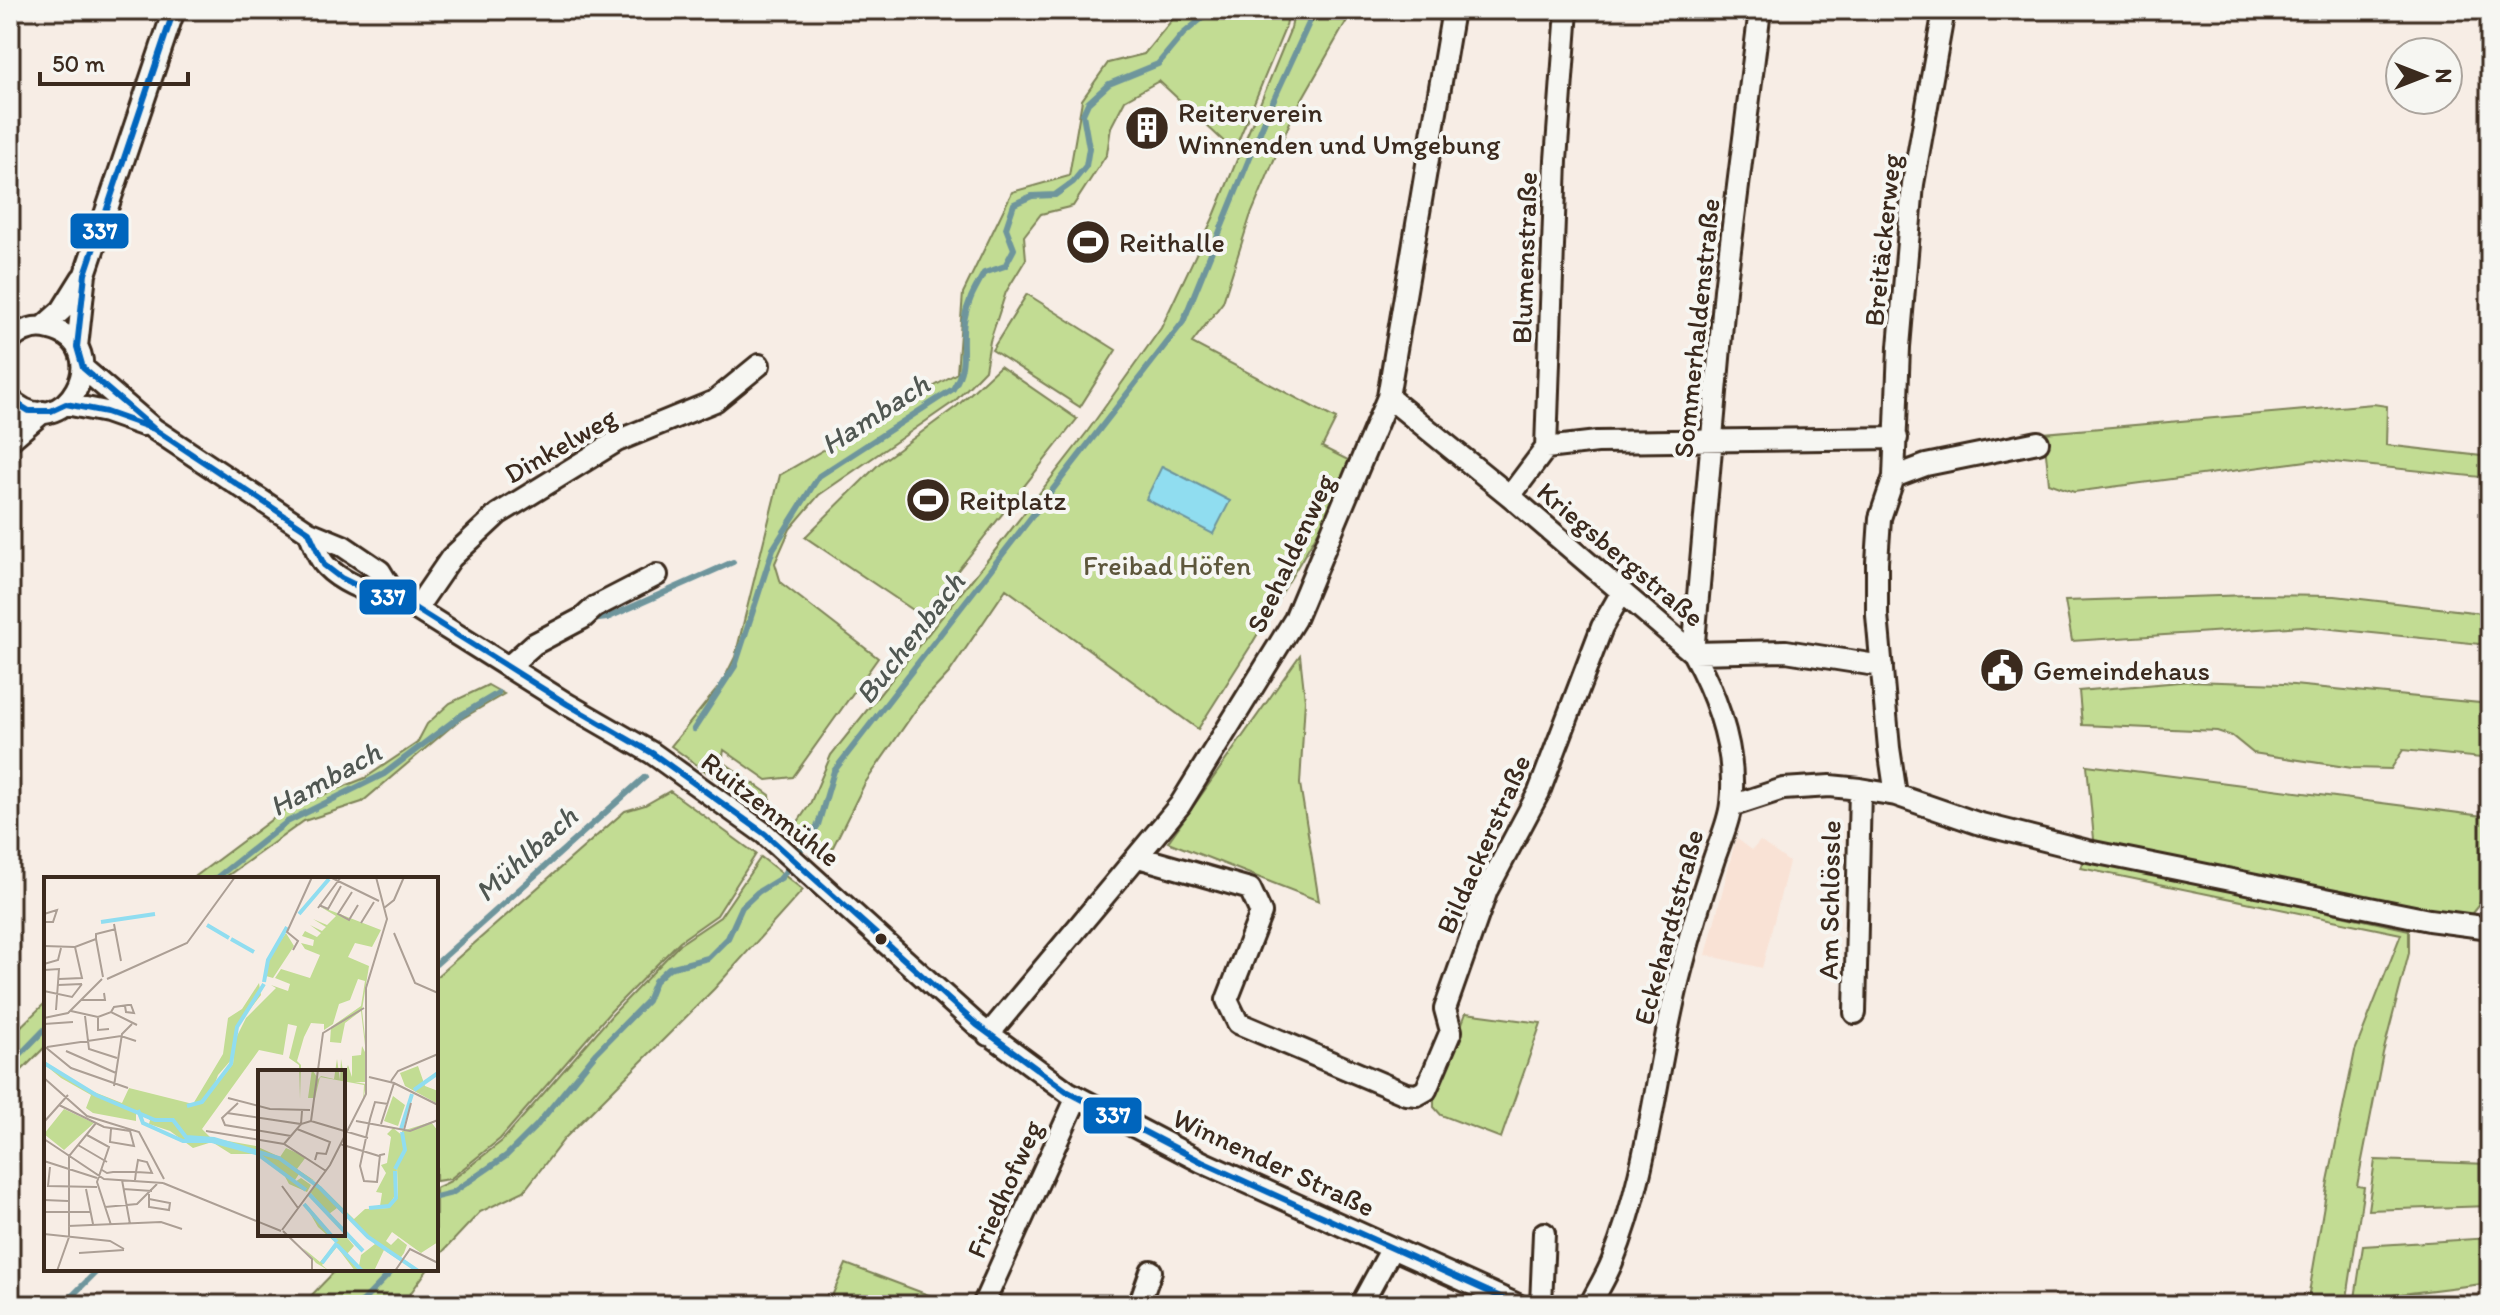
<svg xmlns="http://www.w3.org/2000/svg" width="2500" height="1315" font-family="Itim,sans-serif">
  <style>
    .built { fill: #f9e2d5 }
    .green { fill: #c2dc93; stroke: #7e8358; stroke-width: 2 }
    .water { fill: #90ddf0; stroke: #6e959c; stroke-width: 2 }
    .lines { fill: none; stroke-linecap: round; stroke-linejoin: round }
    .stream { stroke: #6e959c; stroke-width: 6 }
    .minor-casing { stroke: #3b2a1e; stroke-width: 26 }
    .minor { stroke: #f6f6f2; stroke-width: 20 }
    .bus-1-casing { stroke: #f6f6f2; stroke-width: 12 }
    .bus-1 { stroke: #0065bd; stroke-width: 6 }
    .bus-dot { fill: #3b2a1e; stroke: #f6f6f2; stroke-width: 3 }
    .labels { text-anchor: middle; stroke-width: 8; stroke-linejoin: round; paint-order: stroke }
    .poi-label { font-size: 28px; fill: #3b2a1e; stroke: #f6f6f2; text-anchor: start }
    .street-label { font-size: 28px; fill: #3b2a1e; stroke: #f6f6f2 }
    .park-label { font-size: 28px; fill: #5d563b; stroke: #f6f6f2 }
    .water-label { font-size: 30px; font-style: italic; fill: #505752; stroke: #f6f6f2 }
    .inset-river { fill: none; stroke: #90ddf0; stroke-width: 4 }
    .inset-road { fill: none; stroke: #ac9f95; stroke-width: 2 }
    .view { fill: #3b2a1e; fill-opacity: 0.15; stroke: #3b2a1e; stroke-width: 4 }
    .inset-edge { fill: none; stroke: #3b2a1e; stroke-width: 4 }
    .line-badge { stroke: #f6f6f2; stroke-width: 3 }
    .badge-label { font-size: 22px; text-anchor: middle; font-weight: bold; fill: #fff }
  </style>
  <rect width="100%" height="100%" fill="#f7ede5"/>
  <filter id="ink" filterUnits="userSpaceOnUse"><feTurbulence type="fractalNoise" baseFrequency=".0125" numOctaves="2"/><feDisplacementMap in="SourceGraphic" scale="16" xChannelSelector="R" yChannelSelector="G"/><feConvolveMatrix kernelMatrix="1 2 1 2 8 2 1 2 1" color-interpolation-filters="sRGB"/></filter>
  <g filter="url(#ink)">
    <path class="built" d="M1736,838L1752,850L1760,841L1789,862L1762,968L1706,955Z"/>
    <path class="green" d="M1204,10H1289L1286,26L1234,151L1159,81L1125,100L1111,127L1107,154L1073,206L1041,214L1024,236L1026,259L1006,292L990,341L985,370L955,401L819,495L790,529L775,563L781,583L878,658L793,777L767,780L724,750L722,761L770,795L771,809H757L671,746L722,683L735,657L780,475L957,373L963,293L1012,192L1069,176L1082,100L1108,63L1144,54L1176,15L1200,14Z
      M1295,10H1349L1346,22L1293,115L1250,217L1223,302L1192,343L1336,419L1322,447L1350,461L1325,520L1250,647L1198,729L1006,589L949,673L920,704L865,783L826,861L791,832L810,804L831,755L993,553L1087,432L1161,328L1214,216L1291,28Z
      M1027,294L1116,350L1080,407L992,350Z
      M1000,366L1077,419L922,616L805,537L880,463L957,406Z
      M2373,404L2387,406L2386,445L2490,457V478L2314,460L2074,492L2049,483L2044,433Z
      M2249,595L2335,596L2490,614V645L2303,626L2072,641L2065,601Z
      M1300,655L1305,700L1300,784L1319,901L1168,842Z
      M2191,681L2283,684L2490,704V759L2403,750L2391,769L2352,768L2253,753L2232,736L2217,731L2082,725L2079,691Z
      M488,685L504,694L458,721L362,802L304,821L223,879H192L283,811L365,778L417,743L427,724L450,703Z
      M2087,765L2490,817C2490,854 2497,896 2464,920L2092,843L2094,839Z
      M670,791L756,854L717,915L680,941L611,1011L500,1139L450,1179L436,1181V977L625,811L645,805Z
      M761,857L803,890L714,989L565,1138L524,1191L480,1212L436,1259V1188L451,1181L502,1141L612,1015L680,944L720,917Z
      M2085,858L2409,930V953L2383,1053L2357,1186L2364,1187L2346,1305H2307L2328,1181L2355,1051L2401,934L2081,868Z
      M46,1002V1046L10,1082V1037Z
      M1466,1013L1541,1023L1501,1138L1441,1115L1434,1107V1097Z
      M2375,1160L2490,1164V1206L2368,1210Z
      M2490,1238V1283L2394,1295V1305H2354L2363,1246Z
      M846,1264L955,1305H828Z
      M337,1269H428L402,1305H302Z"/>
    <path class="water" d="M1162,466L1230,501L1213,534L1146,499Z"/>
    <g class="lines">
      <path class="stream" d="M591,620L607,618L733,562
        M694,729L735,666L773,549L819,476L953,389C969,364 960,348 964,321C967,302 975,289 984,273L1005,266L1014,249L1006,228L1014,204L1032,196L1055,195L1073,182L1086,166L1089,148L1083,114L1088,103L1109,84L1158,64L1183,34L1212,10
        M215,879L287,822L384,774L463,714L498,693
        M436,964L645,777
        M10,1065L46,1028
        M436,1197L452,1193L506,1156L537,1125L596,1053L647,1001L655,981L669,968L708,958L728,938L742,907L758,892L781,878L818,825L834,771L1183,322L1269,110L1315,10
        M63,1305L99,1269
        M355,1305L363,1301L394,1269"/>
      <g class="minor-casing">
        <path id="minor" d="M1760,10L1725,290L1693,653L1786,651L1882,666
          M43,327L62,310L82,278
          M10,341C21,330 35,325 50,329C119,345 64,451 10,399
          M77,347L85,274L174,10
          M83,368L154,429L309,532L343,546L380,571L397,599
          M1388,397L1510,496L1693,653C1717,697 1737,752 1731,804C1729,823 1719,843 1713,862C1700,900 1689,939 1679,978C1655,1072 1649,1172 1612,1262C1606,1277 1597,1291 1590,1305
          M66,404L106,412L143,425
          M10,440L43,412
          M1546,448L1597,442L1897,438
          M1894,477L1926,465L2038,442
          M1510,496L1546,448L1556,160L1567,10
          M309,532C314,543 318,558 326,566C350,591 387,594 416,609L567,704L652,753L765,834L977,1025L1068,1092L1202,1162L1518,1305
          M416,609L451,558L498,514L617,441L715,401L759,365
          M508,667L534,644L583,618L595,607L657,575
          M1896,795L1889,748L1877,615V562L1880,518L1894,477L1899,347L1913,184L1944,10
          M1731,806L1783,789L1830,786L1860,789L1896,795L1977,823L2088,851L2429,920L2490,928
          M1138,857L1250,889L1261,913L1227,1000L1238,1023L1406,1094L1417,1095L1426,1090L1451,1031L1445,1009L1487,890L1539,792L1602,627L1622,592
          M1855,1013L1860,789
          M988,1035L1180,805L1295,619L1388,397L1453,10
          M983,1305L1077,1097
          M1139,1305L1151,1271
          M1361,1305L1392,1248
          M1541,1305L1544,1233"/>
      </g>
      <use href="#minor" class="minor"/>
      <g class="bus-1-casing">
        <path id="bus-1" d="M10,399L29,411H51L66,404L106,412L154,429L309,532L324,565L341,578L374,594L397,599L416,609L567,704L652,753L765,834L977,1025L1068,1092L1202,1162L1518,1305
          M153,428L83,368L77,347L85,274L174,10"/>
      </g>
      <use href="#bus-1" class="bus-1"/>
    </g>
  </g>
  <defs>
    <g id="building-disc" transform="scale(2.3)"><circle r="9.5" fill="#3b2a1e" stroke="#f6f6f2"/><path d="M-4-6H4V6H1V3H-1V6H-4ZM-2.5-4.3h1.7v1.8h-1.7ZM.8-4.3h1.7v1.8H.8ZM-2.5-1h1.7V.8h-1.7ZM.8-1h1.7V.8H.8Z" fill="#fff"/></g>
    <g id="stadium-disc" transform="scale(2.3)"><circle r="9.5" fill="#3b2a1e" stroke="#f6f6f2"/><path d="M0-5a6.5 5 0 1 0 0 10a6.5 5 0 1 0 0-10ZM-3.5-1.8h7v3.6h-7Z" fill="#fff"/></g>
    <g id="civic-disc" transform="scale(2.3)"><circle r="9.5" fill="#3b2a1e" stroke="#f6f6f2"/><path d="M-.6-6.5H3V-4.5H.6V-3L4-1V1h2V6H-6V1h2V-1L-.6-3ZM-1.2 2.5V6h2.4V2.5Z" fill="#fff"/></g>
  </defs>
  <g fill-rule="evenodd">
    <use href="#building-disc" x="1147" y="128"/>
    <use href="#stadium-disc" x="1088" y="242"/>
    <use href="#stadium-disc" x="928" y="500"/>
    <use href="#civic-disc" x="2002" y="670"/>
  </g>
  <circle class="bus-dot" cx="881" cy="939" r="7"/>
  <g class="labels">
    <g class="poi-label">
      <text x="1178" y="122">Reiterverein<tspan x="1178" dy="32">Winnenden und Umgebung</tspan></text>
      <text x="1119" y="252">Reithalle</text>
      <text x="959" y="510">Reitplatz</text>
      <text x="2033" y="680">Gemeindehaus</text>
    </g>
    <g class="street-label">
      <text transform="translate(1882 240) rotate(-84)" y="10">Breitäckerweg</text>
      <text transform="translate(1524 258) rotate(-88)" y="10">Blumenstraße</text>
      <text transform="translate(1696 328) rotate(-84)" y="10">Sommerhaldenstraße</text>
      <text transform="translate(560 445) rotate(-30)" y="10">Dinkelweg</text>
      <text transform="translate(1290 553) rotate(-65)" y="10">Seehaldenweg</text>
      <text transform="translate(1621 554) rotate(40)" y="10">Kriegsbergstraße</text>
      <text transform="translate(771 809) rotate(38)" y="10">Ruitzenmühle</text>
      <text transform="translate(1483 844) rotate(-66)" y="10">Bildackerstraße</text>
      <text transform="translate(1829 900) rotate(-89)" y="10">Am Schlössle</text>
      <text transform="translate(1668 927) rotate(-75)" y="10">Eckehardtstraße</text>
      <text transform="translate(1274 1162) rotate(25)" y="10">Winnender Straße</text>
      <text transform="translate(1004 1189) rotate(-66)" y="10">Friedhofweg</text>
    </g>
    <g class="park-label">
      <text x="1167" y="575">Freibad Höfen</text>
    </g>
    <g class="water-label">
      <text transform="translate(875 414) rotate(-33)" y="10">Hambach</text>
      <text transform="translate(910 638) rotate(-52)" y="10">Buchenbach</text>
      <text transform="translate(325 779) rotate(-29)" y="10">Hambach</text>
      <text transform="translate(526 854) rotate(-42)" y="10">Mühlbach</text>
    </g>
  </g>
  <g transform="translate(44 877)">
    <rect width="394" height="394" fill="#f7ede5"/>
    <path d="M275,29L337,53L328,70L311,66L304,80L325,89L318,133L323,177L322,205H311L322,207L319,225L320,208L276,200L271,221H264L268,192L274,202L277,199L290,202L293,182L296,203L297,182L300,200L304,188L308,200V179L317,178L318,169L322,177L317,134L301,146L297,166L286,165L287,150L317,129L321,104L314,102L306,123L295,127L289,147L280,153V147L267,146L260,160L253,184L257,188L256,222L255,188L245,181L253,149L244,147L239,178L215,173L158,252L167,261L212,269L236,280L242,271L262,280L253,292L271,304L255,297L249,306L257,301L267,308L263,315L245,307L239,296L212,277H187L168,265L149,271L126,254L105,247L106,243L92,233V244L49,236L42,231L47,218L17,201L0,187L35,209L78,226L85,211L149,227L179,177L184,141L198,132L215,106L217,118L192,150L188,182L174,198L169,212L189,187L191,163L202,141L232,111L227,108L244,114L246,107L231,101L237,92L266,101L276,78L261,72L257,66L269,69L270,63L258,59L261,54L273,60L277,56L266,48L278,54L282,50L269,42L283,48L292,39ZM242,56L250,69L229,101L222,99L224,82ZM374,189L381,209L394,214V227L361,209L356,196ZM349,219L361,228L354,249L340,244ZM20,232L50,246L20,273L0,257ZM387,245L394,254V365L377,376L348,355L342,364L347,368L354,361L363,368L360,376L355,383L340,373L330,394H311L293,370L278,388L284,393L272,386L259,371L276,385L292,366L274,350L260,326L287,361L300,357L310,369L303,377L315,389L317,378L331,367L293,331L285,337L266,315L273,306L310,342L321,332L345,331L354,319L353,290L352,317L345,328L336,329L338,316L332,315L342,296L337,288L343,286L347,260L343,257L349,251L359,259L358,254Z" fill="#c2dc93"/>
    <path class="inset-river" d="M255,37L285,2M57,45L111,37M163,48L185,61M187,62L210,75M220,105L224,83L243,50M0,186L52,218L111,243H129L142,260L170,262L235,281L276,311L324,360L374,394M370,213L394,196M143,229L158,225L187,187L193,150L220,107M94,233L99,246L139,264H168L212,276L262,313M357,252L368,217M351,292L361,273L358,255M265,317L319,374M260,327L293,365M325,331L345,329L352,321L351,294M293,368L318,394M278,386L293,366"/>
    <path class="inset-road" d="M286,0L335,24M308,15L294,37L305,43L314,28M275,28L284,32L297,9M274,31L297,0M340,31L350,23L360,0M0,37L13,33L9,45H0M317,46L330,25M70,47L77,84M350,56L371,106L394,116M52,62L59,100M52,62V57L72,52M0,69L31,70L52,62M249,73L254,64L243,55L268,0M0,87L14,83L17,71M0,93L15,92L12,133M15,102L38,101L31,70M63,102L143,66L191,0M14,108L38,107M0,114L28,120L38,107M37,123H61L60,116M27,134L54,140L67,135L93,148M67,135L70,130L84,128H87L90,136L82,135L81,129M41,139L45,172L73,181M54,140V153L65,152M0,141L24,136L58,102M0,147L29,145M0,169L27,191L84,211M3,170L77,159L92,164M22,174L72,196M325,200L350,206L394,228M0,201L43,239L95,255L120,302M347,204L354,194L394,177M70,209L78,157L88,147M184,221L226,232L266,233M194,226L178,241L181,248L247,259M15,228L60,250L86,254L90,269L66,265L67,252M183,236L257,247L258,234M267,244L279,156L320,131M267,244L324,261M312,244L366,254L394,243M0,245L24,218M337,247L350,206M253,252L286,265L282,277L273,276L271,283M360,253L367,226M162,254L240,267L282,294M43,258L65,270L53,305L67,348M0,262L60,302L119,306M240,267L257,247L267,244M296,267L335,279M34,268L63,285M341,277L336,278L333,305L320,304L316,289L326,242L331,225L344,227M0,284L53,301M6,290L4,309L53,310M58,293L63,296L69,295H92L108,296L103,285L94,283L92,295L91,303M78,303L86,347M119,306L237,354M238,309L254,331M42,312L49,347M79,312L108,314M105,317V330L125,333L126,326L105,322M0,323L24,324M61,330L93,327L113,307M0,335H46M24,349L117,345L138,352M238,353L286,288L322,217V111L343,42L332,0M239,354L268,382V394M0,357L66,364L80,372M35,376L80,373M13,394L25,360V279L52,246M351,394L366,372L394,386"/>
    <path class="view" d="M214,193H301V359H214Z"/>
    <rect width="394" height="394" class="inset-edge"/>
  </g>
  <g class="line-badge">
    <rect x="69" y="212" width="61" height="38" rx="8" fill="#0065bd"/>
    <rect x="358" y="578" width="60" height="38" rx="8" fill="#0065bd"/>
    <rect x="1082" y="1096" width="61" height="39" rx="8" fill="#0065bd"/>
  </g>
  <g class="badge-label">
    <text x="100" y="239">337</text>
    <text x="388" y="605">337</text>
    <text x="1113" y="1123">337</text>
  </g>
  <rect width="2500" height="1315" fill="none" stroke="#f6f6f2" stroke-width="40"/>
  <rect x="20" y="20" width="2460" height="1275" fill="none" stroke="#3b2a1e" stroke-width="3" filter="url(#ink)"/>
  <g transform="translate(2424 76) rotate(90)"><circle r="38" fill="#f6f6f2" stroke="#aba49d" stroke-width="2"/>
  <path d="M0-6L14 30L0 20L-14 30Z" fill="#3b2a1e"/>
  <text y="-12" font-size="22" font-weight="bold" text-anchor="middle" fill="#3b2a1e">N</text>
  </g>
  <path d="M40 72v12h148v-12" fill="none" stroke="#3b2a1e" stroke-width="4"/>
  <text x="52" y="72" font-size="24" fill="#3b2a1e" stroke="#f6f6f2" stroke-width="6" paint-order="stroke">50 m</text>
</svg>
